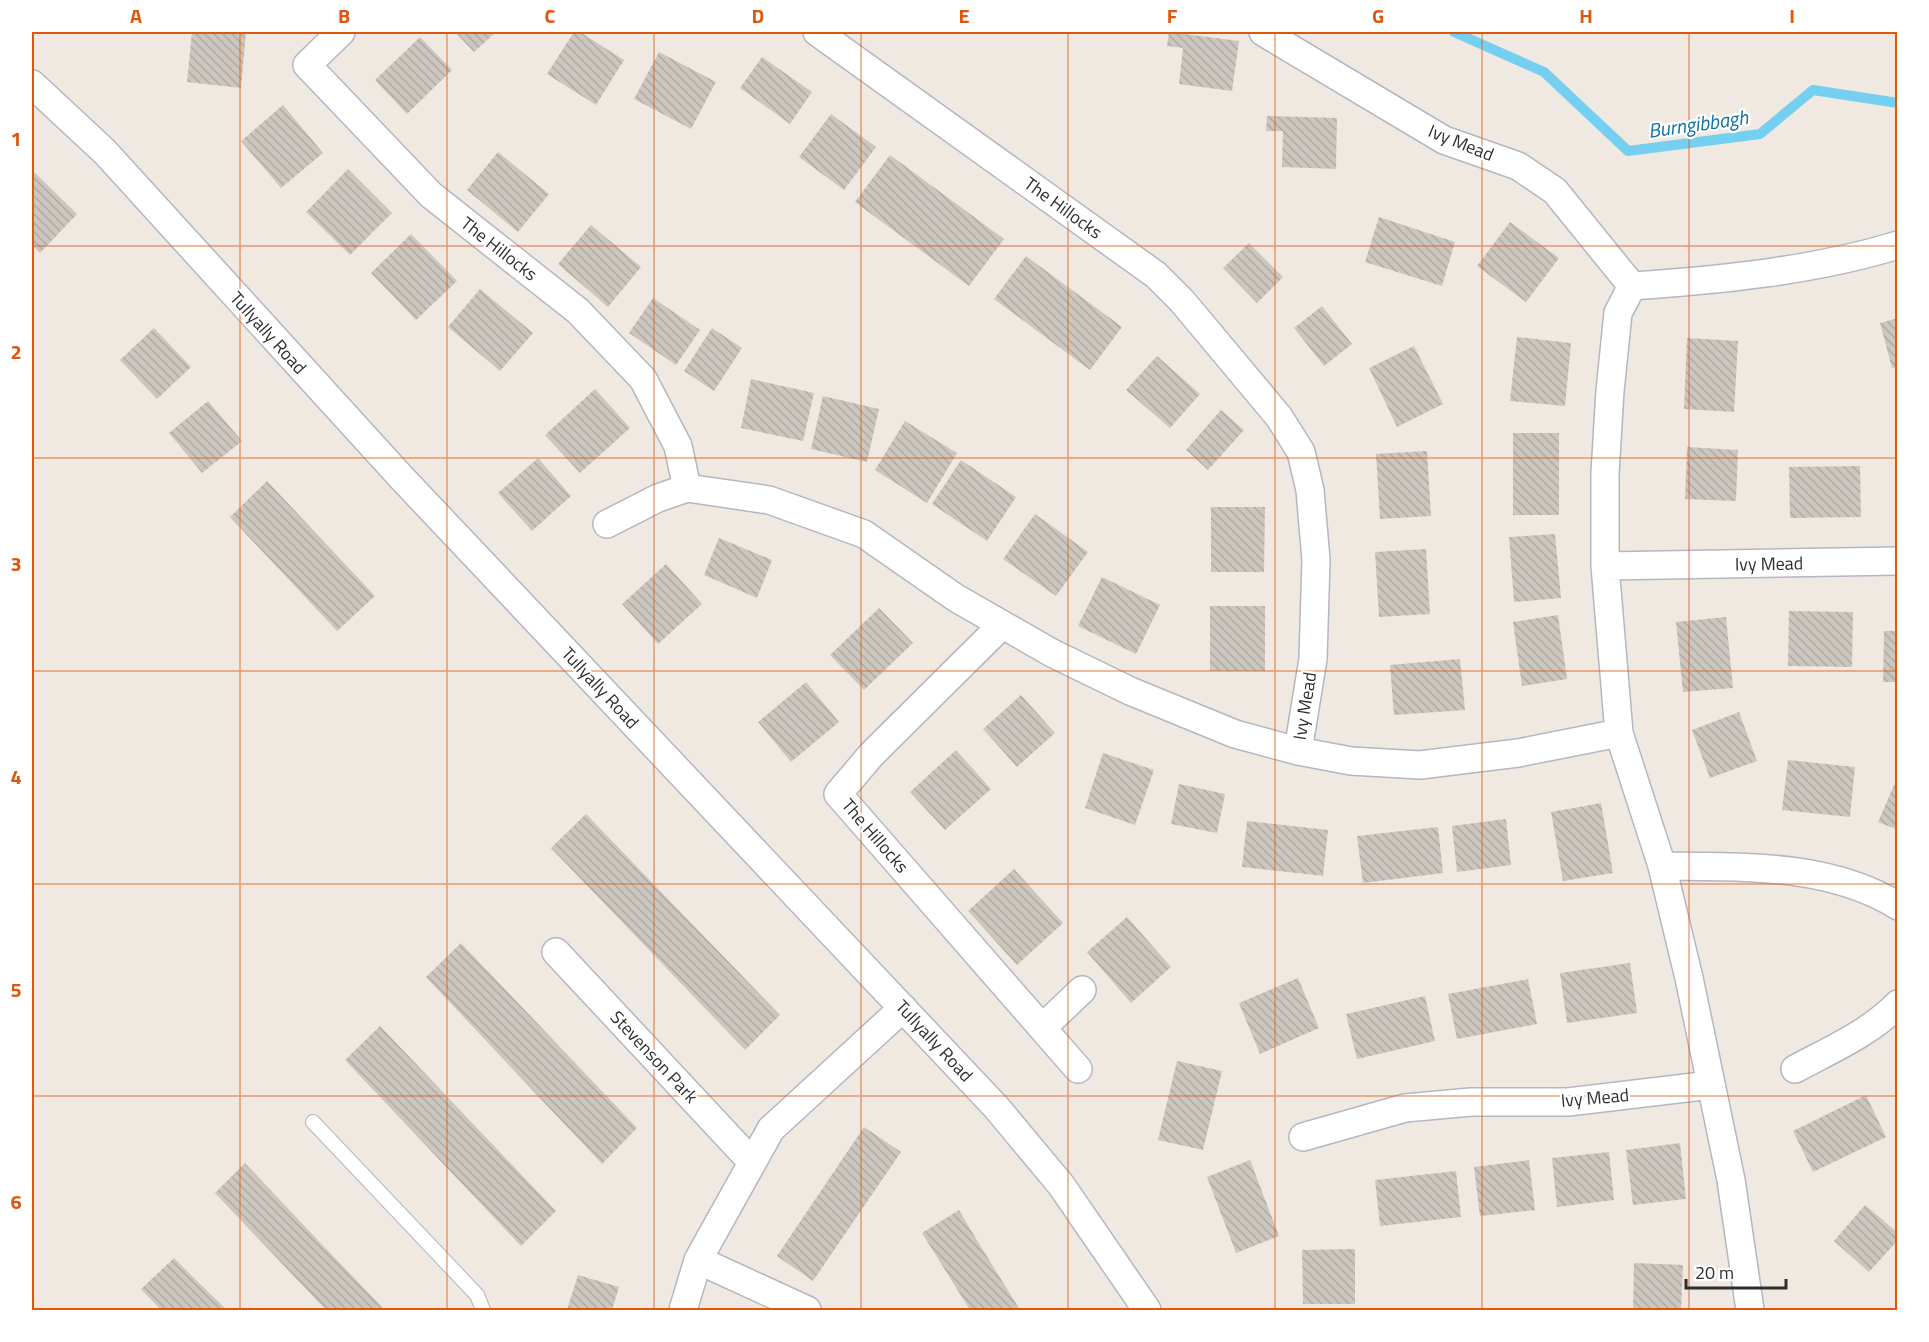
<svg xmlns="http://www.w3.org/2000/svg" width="1929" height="1342" font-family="'Titillium Web',sans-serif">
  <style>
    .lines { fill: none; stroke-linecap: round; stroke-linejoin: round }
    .stream { stroke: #75cff0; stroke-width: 10 }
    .building { fill: url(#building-back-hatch) }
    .service-casing { stroke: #b4b7c1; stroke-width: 16 }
    .minor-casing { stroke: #b4b7c1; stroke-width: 30 }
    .service { stroke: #fff; stroke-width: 14 }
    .minor { stroke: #fff; stroke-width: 27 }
    .grid { fill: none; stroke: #df570e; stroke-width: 1.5; stroke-opacity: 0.55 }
    .labels { text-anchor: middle; stroke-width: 4.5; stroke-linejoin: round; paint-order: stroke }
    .street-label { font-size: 18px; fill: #2e2e2e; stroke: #fff }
    .water-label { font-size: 20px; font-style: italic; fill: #0d6fa3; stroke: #fff }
    .neatline { fill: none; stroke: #df570e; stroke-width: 2 }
    .grid-label { font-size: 20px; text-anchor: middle; font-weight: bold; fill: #df570e }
  </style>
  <defs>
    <pattern id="building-back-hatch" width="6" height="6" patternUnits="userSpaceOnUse" patternTransform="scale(1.5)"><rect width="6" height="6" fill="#cbc7bf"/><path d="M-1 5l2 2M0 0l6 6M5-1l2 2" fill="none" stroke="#afaba4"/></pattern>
  </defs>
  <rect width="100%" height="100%" fill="#efe9e1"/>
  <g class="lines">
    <path class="stream" d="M1454,32L1544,72L1628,151L1760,134L1813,90L1898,103"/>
  </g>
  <path class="building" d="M192,32H246L241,88L187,82Z
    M455,32H496L474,52Z
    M574,32H580L624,60L596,105L547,74Z
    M1169,32L1239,41L1232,91L1179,84L1183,48L1167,46Z
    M420,37L452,70L407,114L375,80Z
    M659,52L716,82L691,129L634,99Z
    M762,57L812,92L790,124L740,88Z
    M283,105L323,153L281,188L241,141Z
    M831,114L876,147L844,190L799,157Z
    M1267,116L1337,118L1336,169L1282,167L1283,131H1266Z
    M498,152L549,194L518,232L467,190Z
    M890,155L1004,239L969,286L855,202Z
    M348,169L392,213L350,255L306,212Z
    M32,170L77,214L40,253L32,245Z
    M1379,217L1455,242L1442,286L1365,262Z
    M1510,222L1559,258L1526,302L1477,266Z
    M591,225L641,267L608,307L558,264Z
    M411,234L457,281L416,320L371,273Z
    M1249,243L1283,277L1257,303L1223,268Z
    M1026,256L1122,327L1090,370L994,299Z
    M480,289L533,333L500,371L448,327Z
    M653,298L700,330L676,365L629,333Z
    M1322,306L1352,344L1324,366L1294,328Z
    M1898,318V367L1892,368L1880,323Z
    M154,328L191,367L157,399L120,360Z
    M712,328L742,348L714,391L684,371Z
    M1517,337L1571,343L1565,406L1510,401Z
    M1687,338L1738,341L1734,412L1684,409Z
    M1414,346L1443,404L1397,427L1369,368Z
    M1157,356L1200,394L1170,428L1126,390Z
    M751,379L814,393L803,441L741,428Z
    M595,389L630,428L580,473L545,435Z
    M823,396L879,409L867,462L811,449Z
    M208,401L242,441L202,473L169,433Z
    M1221,410L1244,430L1208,470L1186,450Z
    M905,421L957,453L927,503L875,470Z
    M1513,433H1559V515H1513Z
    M1687,447L1738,450L1736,501L1685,499Z
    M1427,451L1431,516L1380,519L1376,454Z
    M538,458L571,496L532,531L498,493Z
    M961,460L1016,497L987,541L932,504Z
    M1860,466L1861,517L1790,518L1789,467Z
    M267,481L375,596L337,631L230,517Z
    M1211,507H1265L1264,572H1211Z
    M1035,514L1088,552L1056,596L1003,559Z
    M1555,534L1561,598L1514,602L1509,537Z
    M719,538L772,560L757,598L704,575Z
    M1426,549L1430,614L1379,617L1375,552Z
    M666,564L702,604L658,644L622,604Z
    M1102,577L1160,605L1136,654L1078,626Z
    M1210,606H1265V671H1210Z
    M879,608L913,643L864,690L830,655Z
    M1789,611L1853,612L1852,667L1788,666Z
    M1558,615L1567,679L1522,686L1513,622Z
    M1726,617L1733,688L1683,692L1676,622Z
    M1884,631H1898V682H1883Z
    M1460,659L1465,710L1394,715L1390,665Z
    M806,682L839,722L791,762L758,722Z
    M1021,695L1055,733L1017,767L983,729Z
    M1739,712L1757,761L1710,778L1692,730Z
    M956,750L991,789L945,830L910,792Z
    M1103,753L1154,770L1135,825L1085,808Z
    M1788,760L1855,767L1850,817L1782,810Z
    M1898,776V830L1878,822Z
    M1179,784L1225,794L1217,833L1171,824Z
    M1601,803L1613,873L1563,881L1551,812Z
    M586,814L780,1015L745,1050L551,848Z
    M1506,819L1511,865L1457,872L1452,826Z
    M1247,821L1328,830L1323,876L1242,867Z
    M1438,827L1443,873L1363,883L1357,836Z
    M1014,869L1063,923L1017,965L968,911Z
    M1127,917L1171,967L1131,1003L1087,952Z
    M461,943L637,1128L602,1164L426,977Z
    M1630,963L1637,1013L1567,1023L1560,973Z
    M1298,978L1319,1028L1260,1054L1239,1003Z
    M1528,979L1537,1024L1457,1039L1448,994Z
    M1425,996L1435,1041L1357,1059L1346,1014Z
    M380,1026L556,1211L521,1246L345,1060Z
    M1177,1061L1222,1071L1203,1150L1158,1140Z
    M1866,1095L1886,1137L1813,1172L1793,1131Z
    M864,1127L901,1152L813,1281L777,1256Z
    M1680,1143L1686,1199L1633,1205L1626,1150Z
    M1609,1152L1614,1200L1557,1207L1552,1158Z
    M1250,1160L1279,1236L1236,1253L1207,1177Z
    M1529,1160L1535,1210L1480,1216L1474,1167Z
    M245,1163L311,1233L385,1310H326L215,1193Z
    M1456,1171L1461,1217L1380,1226L1375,1180Z
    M1865,1205L1898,1233V1240L1869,1272L1834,1241Z
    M959,1210L975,1237L1020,1310H970L922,1233Z
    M1355,1249V1304H1303L1302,1250Z
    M174,1258L201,1285L227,1310H161L141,1289Z
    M1634,1263L1683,1265L1681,1310H1633Z
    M578,1275L619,1287L612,1310H567Z"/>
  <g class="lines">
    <g class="service-casing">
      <path id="service" d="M313,1122L477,1295L483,1310"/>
    </g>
    <g class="minor-casing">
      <path id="minor" d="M341,32L307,65L431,195L578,311L643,379L678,446L687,488
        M817,32L1156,275L1182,301L1279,417L1301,452L1310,490L1316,560L1313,659L1298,751
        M1263,32L1444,140L1518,166L1555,191L1632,286L1618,313L1610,391L1605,473V566L1619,733L1662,866L1689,978L1731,1180L1750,1310
        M32,84L105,152L400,476L996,1107L1061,1185L1147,1310
        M1632,286C1720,280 1813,271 1898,245
        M607,524L658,498L687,488L769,500L864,534L956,598L1052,653L1130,691L1235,734L1298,751L1351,761L1420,765L1518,753L1619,733
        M1605,566L1898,561
        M1002,625L871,755L838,794L1078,1069
        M1662,866C1740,867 1829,863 1898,906
        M556,952L751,1161
        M1042,1028L1082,990
        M1795,1069C1830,1050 1870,1033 1898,1004
        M1303,1137L1405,1108L1471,1102H1568L1711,1085
        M698,1260L807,1310
        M683,1310L698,1260L771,1129L903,1008"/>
    </g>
    <use href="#service" class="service"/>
    <use href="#minor" class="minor"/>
  </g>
  <path class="grid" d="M240,32V1310M447,32V1310M654,32V1310M861,32V1310M1068,32V1310M1275,32V1310M1482,32V1310M1689,32V1310M32,246H1898M32,458H1898M32,671H1898M32,884H1898M32,1096H1898"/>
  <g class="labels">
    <g class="street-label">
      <text transform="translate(1461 143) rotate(22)" y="6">Ivy Mead</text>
      <text transform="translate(1063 208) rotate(36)" y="6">The Hillocks</text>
      <text transform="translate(499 249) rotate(38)" y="6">The Hillocks</text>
      <text transform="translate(268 333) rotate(48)" y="6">Tullyally Road</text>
      <text transform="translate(1769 564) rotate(-1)" y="6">Ivy Mead</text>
      <text transform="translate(600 688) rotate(47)" y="6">Tullyally Road</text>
      <text transform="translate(1305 706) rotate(-81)" y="6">Ivy Mead</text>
      <text transform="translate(875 836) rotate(49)" y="6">The Hillocks</text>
      <text transform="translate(934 1041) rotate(47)" y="6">Tullyally Road</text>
      <text transform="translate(654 1057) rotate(47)" y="6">Stevenson Park</text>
      <text transform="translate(1595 1098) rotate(-5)" y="6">Ivy Mead</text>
    </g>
    <g class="water-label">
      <text transform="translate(1698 124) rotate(-8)" y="7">Burngibbagh</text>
    </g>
  </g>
  <rect width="1929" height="1342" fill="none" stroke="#ffffff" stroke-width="66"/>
  <path d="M1686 1279v9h100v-9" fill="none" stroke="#2e2e2e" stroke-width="3"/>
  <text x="1695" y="1279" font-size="18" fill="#2e2e2e" stroke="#ffffff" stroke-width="4.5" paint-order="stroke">20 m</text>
  <rect x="33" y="33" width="1863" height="1276" class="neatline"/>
  <g class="grid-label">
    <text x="136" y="23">A</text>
    <text x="344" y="23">B</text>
    <text x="550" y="23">C</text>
    <text x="758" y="23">D</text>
    <text x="964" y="23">E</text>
    <text x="1172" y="23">F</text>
    <text x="1378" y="23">G</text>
    <text x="1586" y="23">H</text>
    <text x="1792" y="23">I</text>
    <text x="16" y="146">1</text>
    <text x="16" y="359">2</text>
    <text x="16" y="571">3</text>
    <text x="16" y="784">4</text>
    <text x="16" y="997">5</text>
    <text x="16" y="1209">6</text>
  </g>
</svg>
